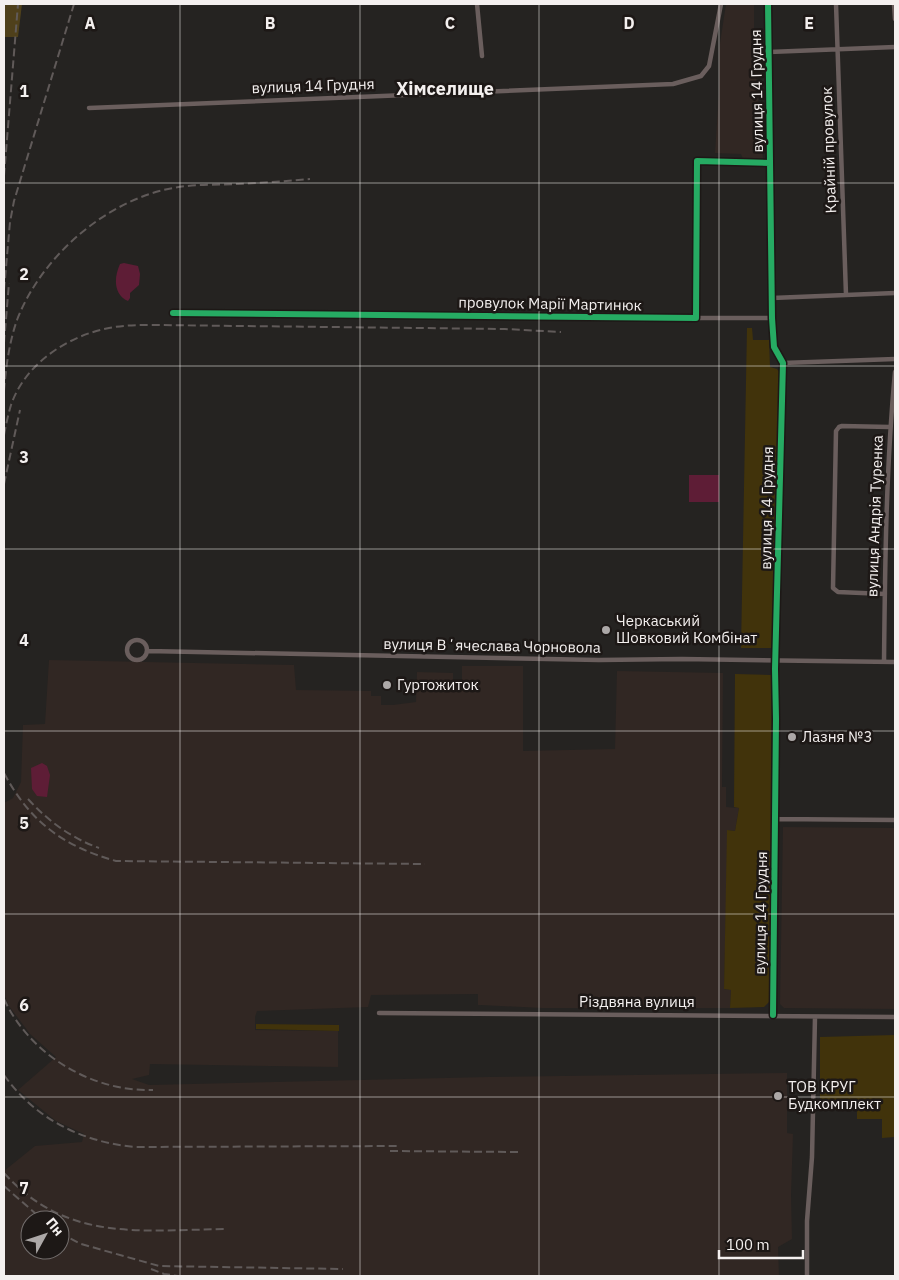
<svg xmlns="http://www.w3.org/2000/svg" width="899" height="1280" font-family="'IBM Plex Sans',sans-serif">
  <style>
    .built { fill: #312723; fill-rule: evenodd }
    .green { fill: #41330b }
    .forest { fill: #4f401b }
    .water { fill: #5e1d36 }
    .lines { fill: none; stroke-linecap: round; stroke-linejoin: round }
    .minor { stroke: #6a5e5d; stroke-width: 4.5 }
    .rail { stroke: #605a59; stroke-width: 2; stroke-dasharray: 8 4; stroke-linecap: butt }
    .cycleway-casing { stroke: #1d1816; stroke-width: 9 }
    .cycleway { stroke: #26ab63; stroke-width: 6 }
    .grid { fill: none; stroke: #f4f0ef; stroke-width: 1; stroke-opacity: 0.55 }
    .poi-dot { fill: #aca8a7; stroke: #1d1816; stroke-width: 2 }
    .labels { text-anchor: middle; stroke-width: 5; stroke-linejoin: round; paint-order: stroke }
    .street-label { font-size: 15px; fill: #f4f0ef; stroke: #1d1816 }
    .poi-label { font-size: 15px; fill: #f4f0ef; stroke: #1d1816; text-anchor: start }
    .quarter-label { font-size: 18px; font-weight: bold; fill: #f4f0ef; stroke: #1d1816 }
    .grid-label { font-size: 16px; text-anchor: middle; font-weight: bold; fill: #f4f0ef; stroke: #1d1816; stroke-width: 5; stroke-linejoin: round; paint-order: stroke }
  </style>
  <rect width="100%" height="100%" fill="#252321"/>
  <path class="built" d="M726,4H754V50L763,159H743L741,154L715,153L719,94V50Z
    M49,660L294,665L296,690L371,691V696H381V705H393L416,702L417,672L453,673V685H462V666H523V751L615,749L617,671L723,673L722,787H726V807L739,808L735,831L728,830L724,989L731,990L730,1008H542L481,1005H478V994L371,995L368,1007L257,1011L255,1017V1030L338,1031V1067L150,1064L149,1075L132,1079L149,1085L488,1077L787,1073V1133L793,1134L791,1195L792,1239L778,1247L779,1276H4V1171L35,1146L82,1142L84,1134L56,1121L18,1090L56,1057L30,1034L9,1006L4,995V803L13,798L21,782L23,725L45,724ZM30,1220H60V1250H30Z
    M783,827L895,828V1009L784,1008L780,1004Z"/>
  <path class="green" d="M747,328H752L753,340H769L770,367L777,369L780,373L775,587L773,592V648H741Z
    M735,674L772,675L770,1001L764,1007L730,1008L731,990L724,989L727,830L735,831L739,808L734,807Z
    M256,1024L339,1025V1031L256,1029Z
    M895,1035V1137L882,1138V1119H857V1109L820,1110V1037Z"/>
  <path class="forest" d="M4,4H22L18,37H4Z"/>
  <path class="water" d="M124,263L138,266L140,274L139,285L130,293V298L128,301C113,294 114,277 120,264Z
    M689,475H719V502H689Z
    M42,763L47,766L50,775L47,797L37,796L32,789L31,768Z"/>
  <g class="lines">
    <path class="minor" d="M477,4L482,56
      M768,4L772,318L774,347L783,363L775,669L776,719L773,1015
      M836,4L846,295
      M894,4L895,19
      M769,52L895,47
      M89,108L673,84L701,76L709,66L721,4
      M772,298L895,293
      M173,313L696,318L697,161L770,163
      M696,318H772
      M783,363L895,359
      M885,594L838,592L833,588L836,431L839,427L842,426L890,427
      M127 650a10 10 0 1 1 20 0a10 10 0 1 1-20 0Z
      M148,651L599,660L682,659L895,662
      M884,662C885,565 886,468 895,372
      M775,819L895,820
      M379,1013L895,1017
      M807,1276V1221L812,1157L815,1017"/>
    <path class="rail" d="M4,176L18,4
      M4,290L10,222L14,201L74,4
      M4,343L9,283
      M4,391C6,367 9,343 17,320C41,257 106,200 173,188C194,184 217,185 238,184C262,183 286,181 310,179
      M4,435C6,425 8,415 11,405C25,364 67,336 109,328C124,325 139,325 155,325L505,329L561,332
      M4,484L20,410
      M4,773C30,822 63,846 116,861L425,864
      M28,799C48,821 71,838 99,848
      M4,999C30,1055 92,1092 153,1090
      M4,1075C35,1119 82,1142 135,1147L398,1146
      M390,1151L518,1152
      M4,1173C67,1243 142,1230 227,1229
      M4,1186L43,1220
      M60,1233L81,1244L159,1266L343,1269
      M151,1269L164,1274L178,1276"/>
    <g class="cycleway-casing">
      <path id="cycleway" d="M768,4L772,318L774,347L783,363L775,669L776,719L773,1015
        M173,313L696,318L697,161L770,163"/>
    </g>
    <use href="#cycleway" class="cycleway"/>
  </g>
  <path class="grid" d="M180,4V1276M360,4V1276M539,4V1276M719,4V1276M4,183H895M4,366H895M4,549H895M4,731H895M4,914H895M4,1097H895"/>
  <g class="poi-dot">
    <circle cx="606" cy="630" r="5"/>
    <circle cx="387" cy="685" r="5"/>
    <circle cx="792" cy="737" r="5"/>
    <circle cx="778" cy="1096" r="5"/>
  </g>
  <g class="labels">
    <g class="street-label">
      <text transform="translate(313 86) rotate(-2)" y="5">вулиця 14 Грудня</text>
      <text transform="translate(757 91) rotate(-91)" y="5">вулиця 14 Грудня</text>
      <text transform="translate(829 150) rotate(-92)" y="5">Крайній провулок</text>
      <text transform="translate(550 304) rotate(1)" y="5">провулок Марії Мартинюк</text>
      <text transform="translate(767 508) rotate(-89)" y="5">вулиця 14 Грудня</text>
      <text transform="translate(875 516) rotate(-88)" y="5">вулиця Андрія Туренка</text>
      <text transform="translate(492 646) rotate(1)" y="5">вулиця Вʼячеслава Чорновола</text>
      <text transform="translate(761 913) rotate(-89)" y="5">вулиця 14 Грудня</text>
      <text x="637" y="1007">Різдвяна вулиця</text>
    </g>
    <g class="poi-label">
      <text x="616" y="626">Черкаський<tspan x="616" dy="17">Шовковий Комбінат</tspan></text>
      <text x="397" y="690">Гуртожиток</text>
      <text x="802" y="742">Лазня №3</text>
      <text x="788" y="1092">ТОВ КРУГ<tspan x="788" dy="17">Будкомплект</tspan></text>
    </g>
    <g class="quarter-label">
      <text x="445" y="95">Хімселище</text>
    </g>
  </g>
  <g class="grid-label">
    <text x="90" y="29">A</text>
    <text x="270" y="29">B</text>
    <text x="450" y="29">C</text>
    <text x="629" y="29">D</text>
    <text x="809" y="29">E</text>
    <text x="24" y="97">1</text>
    <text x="24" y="280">2</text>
    <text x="24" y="463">3</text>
    <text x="24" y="646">4</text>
    <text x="24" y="829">5</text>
    <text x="24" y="1011">6</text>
    <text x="24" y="1194">7</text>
  </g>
  <rect width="899" height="1280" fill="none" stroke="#f4f0ef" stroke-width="10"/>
  <g transform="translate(45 1235) rotate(50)"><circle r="24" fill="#1d1816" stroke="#736e6d"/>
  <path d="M0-4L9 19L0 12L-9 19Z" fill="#aca8a7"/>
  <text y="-8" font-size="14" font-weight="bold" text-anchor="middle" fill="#f4f0ef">Пн</text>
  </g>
  <path d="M719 1250v8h84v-8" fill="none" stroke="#f4f0ef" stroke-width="2.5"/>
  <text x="726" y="1250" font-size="15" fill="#f4f0ef" stroke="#1d1816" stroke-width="4" paint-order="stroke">100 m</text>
</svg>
